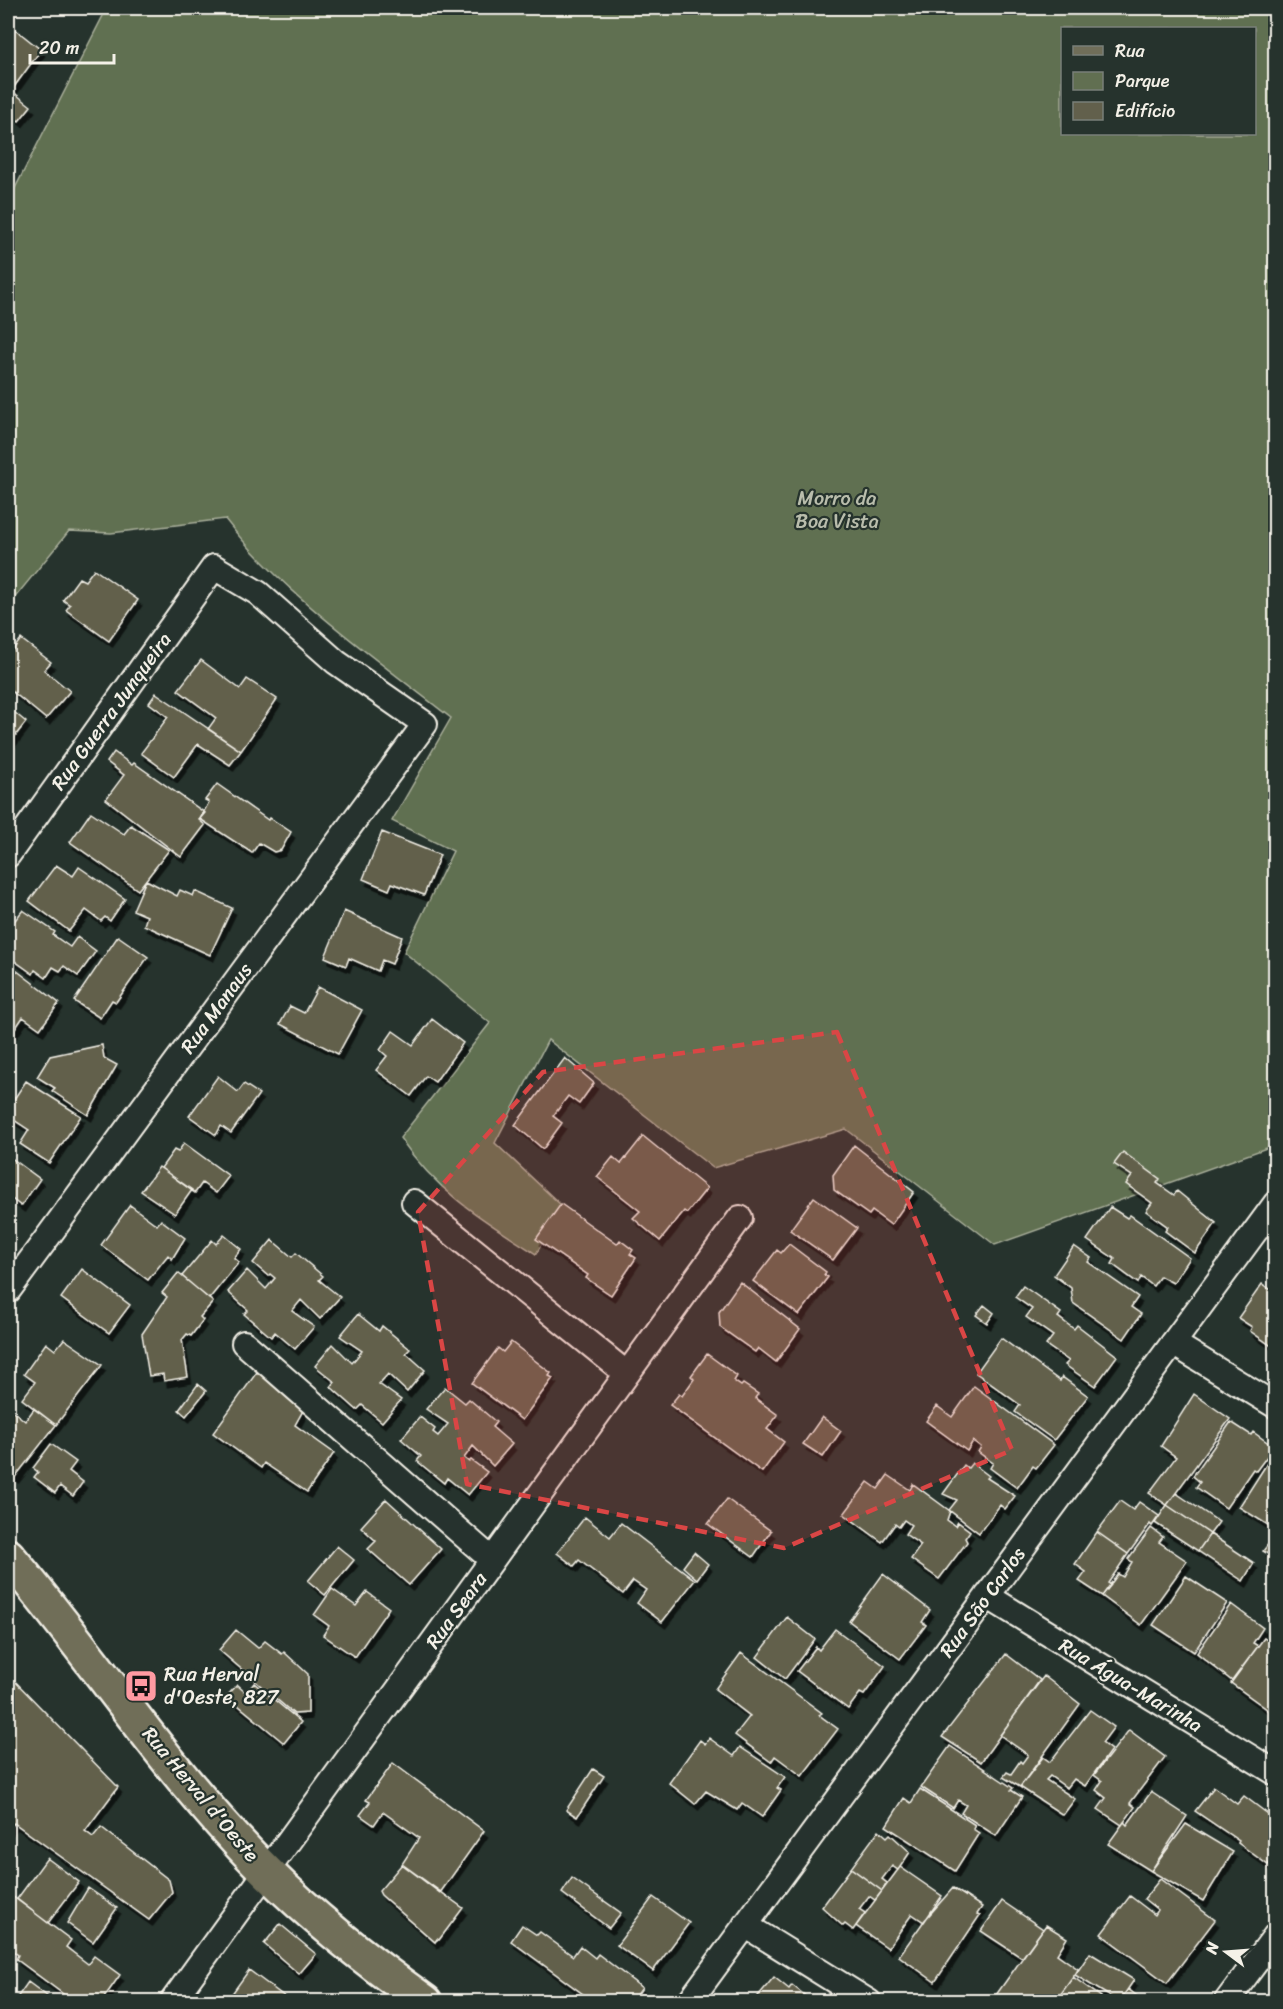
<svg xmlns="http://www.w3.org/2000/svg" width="1283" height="2009" font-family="Sriracha,sans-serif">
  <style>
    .green { fill: #616f51; stroke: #aab09c; stroke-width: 1.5; fill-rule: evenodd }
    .building { fill: #62604c; stroke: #f4f1e8; stroke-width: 1.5; filter: url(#shadow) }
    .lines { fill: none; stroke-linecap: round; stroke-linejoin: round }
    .street-casing { stroke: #f4f1e8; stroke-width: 28 }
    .primary-casing { stroke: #f4f1e8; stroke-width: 38 }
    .street { stroke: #26332d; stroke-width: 24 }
    .primary { stroke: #706e59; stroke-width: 33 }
    .marked { fill: #da4645; fill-opacity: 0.2; stroke: #da4645; stroke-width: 4.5; stroke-dasharray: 12 8; stroke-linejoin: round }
    .labels { text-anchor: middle; stroke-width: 4.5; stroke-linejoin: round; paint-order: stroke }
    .park-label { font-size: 20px; fill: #b9bdac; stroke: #26332d }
    .street-label { font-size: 20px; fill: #f4f1e8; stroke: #26332d }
    .poi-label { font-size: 20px; fill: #f4f1e8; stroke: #26332d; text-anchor: start }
  </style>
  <defs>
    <filter id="shadow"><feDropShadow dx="3.5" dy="6" stdDeviation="0" flood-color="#0009"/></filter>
  </defs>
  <rect width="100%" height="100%" fill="#26332d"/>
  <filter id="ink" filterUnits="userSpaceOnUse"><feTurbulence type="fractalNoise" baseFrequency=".0167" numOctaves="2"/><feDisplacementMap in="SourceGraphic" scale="12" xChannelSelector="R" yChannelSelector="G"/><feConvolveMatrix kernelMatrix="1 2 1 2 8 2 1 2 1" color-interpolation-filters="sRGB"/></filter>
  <g filter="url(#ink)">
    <path class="green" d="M107,8H1275V1145L995,1245L846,1129L713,1168L548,1040L495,1143L563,1207L536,1254C480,1218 439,1194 400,1138L490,1023L404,952L453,851L392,821L451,718C376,659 284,595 225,519L111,533L69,531L8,606V202ZM1062,28H1254V134H1062Z"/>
    <path class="building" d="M15,29L41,50L11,91L8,88V45L11,41L8,38Z
      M8,88L31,106L19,121L8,112Z
      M94,569L138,600L109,641L66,610L70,605L63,600L79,578L85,581Z
      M21,639L51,662L44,670L70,691L46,719L8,688V656Z
      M201,660L240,689L247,679L277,699L241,751L208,729L216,718L178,690Z
      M156,693L241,751L230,765L198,744L174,777L141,753L168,717L149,703Z
      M8,707L26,722L8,745Z
      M114,752L132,765L134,763L205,813L199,820L205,825L181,857L106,799L124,775L107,762Z
      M217,784L268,820L270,818L291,832L281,850L274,852L259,843L252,853L200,819L209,802L205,800Z
      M91,812L124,834L131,825L169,850L138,890L70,842Z
      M382,832L440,855L424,895L392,883L389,890L363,879Z
      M56,865L73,876L79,867L125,899L110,921L105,917L101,921L86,910L69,931L29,901Z
      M146,880L177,896L180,890L193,896L195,891L232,908L210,955L144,925L147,916L133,910Z
      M23,910L55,932L53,935L70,947L77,937L96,951L78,976L64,966L60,971L53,967L46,978L35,970L33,974L8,956V929Z
      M344,911L402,937L392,964L382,960L378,971L349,958L346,966L325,957Z
      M118,936L148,957L116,1002L112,1000L100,1018L74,1001Z
      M16,970L59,1003L40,1029L23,1017L13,1032L8,1028V971L13,975Z
      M318,987L362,1010L338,1054L280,1024L290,1006L304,1013Z
      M432,1019L463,1043L435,1082L426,1076L411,1096L376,1070L387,1056L380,1050L393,1031L413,1045Z
      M102,1045L104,1058L117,1065L88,1115L52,1091L55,1088L37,1077L50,1056Z
      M565,1058L594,1083L579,1104L568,1096L553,1116L562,1123L543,1149L515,1125Z
      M218,1076L238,1092L244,1084L259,1094L231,1133L221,1126L216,1135L189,1116Z
      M26,1081L81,1116L49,1163L20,1144L29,1130L8,1116V1108Z
      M643,1136L707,1188L687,1213L684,1211L660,1241L633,1218L640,1211L597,1177L613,1157L621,1164Z
      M184,1143L229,1176L216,1193L202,1183L195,1193L161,1168L174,1150L178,1152Z
      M854,1145L914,1192L891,1225L872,1211L869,1215L834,1190L833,1175Z
      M1123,1152L1160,1179L1157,1183L1174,1195L1177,1191L1216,1223L1195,1253L1165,1231L1168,1227L1146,1211L1152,1203L1126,1184L1132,1176L1114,1164Z
      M10,1157L40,1179L21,1206L8,1196V1158Z
      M159,1167L192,1190L175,1214L141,1191Z
      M814,1197L857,1228L833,1260L790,1230Z
      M561,1204L617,1244L620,1240L633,1250L630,1254L636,1258L611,1295L586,1278L588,1275L536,1239Z
      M130,1205L157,1225L161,1220L185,1238L172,1259L168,1255L148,1280L101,1245Z
      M1110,1207L1127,1218L1130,1215L1190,1258L1173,1283L1160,1276L1153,1286L1141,1277L1138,1283L1112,1264L1115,1259L1087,1240Z
      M224,1235L241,1249L234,1258L239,1262L209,1299L182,1276L212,1240L216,1244Z
      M272,1240L292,1257L296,1253L323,1276L319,1280L340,1297L320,1319L301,1300L292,1311L314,1327L295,1349L275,1332L271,1337L244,1314L248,1310L228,1292L247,1270L266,1289L275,1278L270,1274L268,1276L253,1263Z
      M789,1244L826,1272L824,1275L828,1277L799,1315L753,1281L777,1250L781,1253Z
      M1074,1246L1091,1258L1088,1262L1138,1297L1131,1307L1141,1314L1124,1339L1073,1303L1071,1288L1054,1275Z
      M82,1269L130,1305L109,1333L61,1298Z
      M178,1273L213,1302L200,1317L203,1320L191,1336L187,1334L182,1340L188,1377L164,1381L163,1374L149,1376L142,1334L167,1297L162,1293Z
      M740,1282L800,1329L776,1362L758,1348L755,1352L720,1327L719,1312Z
      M1262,1284L1276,1293V1349L1250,1331L1252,1327L1238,1318Z
      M1023,1286L1061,1313L1058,1317L1074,1329L1077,1325L1117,1356L1095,1386L1065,1365L1069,1361L1046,1345L1053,1336L1026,1317L1032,1309L1015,1297Z
      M984,1305L994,1313L987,1323L976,1315Z
      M358,1314L379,1331L382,1326L410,1349L406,1353L425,1370L407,1392L388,1374L379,1384L401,1400L382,1422L362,1405L357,1410L331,1387L335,1382L315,1366L333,1344L352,1363L362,1351L340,1336Z
      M1001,1338L1060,1381L1062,1377L1088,1396L1054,1440L1015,1412L1020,1405L976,1373Z
      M64,1339L102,1365L56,1425L22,1399L35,1382L24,1374L46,1343L55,1350Z
      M511,1342L551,1373L549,1376L553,1378L522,1420L472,1383L498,1348L503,1352Z
      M707,1354L737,1376L734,1381L741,1386L743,1384L758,1394L755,1398L778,1415L767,1429L784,1442L762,1472L670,1405L679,1394L682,1396L694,1379L691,1376Z
      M257,1372L305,1407L295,1425L334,1453L307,1492L264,1463L261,1468L213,1433Z
      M198,1384L206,1391L186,1416L179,1410Z
      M974,1386L1054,1445L1036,1468L1033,1466L1017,1488L990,1468L993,1463L978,1452L981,1447L973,1441L967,1451L926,1421L937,1406L952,1417Z
      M445,1387L465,1403L469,1399L496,1422L492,1427L512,1444L493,1466L473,1446L464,1458L469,1462L471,1460L487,1472L468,1495L447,1478L444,1483L417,1461L421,1456L401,1439L420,1417L435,1429L433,1432L438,1436L448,1424L426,1409Z
      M1194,1394L1230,1419L1167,1505L1149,1493L1176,1457L1161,1446Z
      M8,1407L25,1421L34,1409L56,1425L15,1477L8,1472Z
      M822,1417L841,1431L823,1457L803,1444Z
      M1231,1422L1251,1435L1253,1432L1274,1447L1256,1471L1253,1469L1226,1508L1196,1487L1200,1482L1193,1476Z
      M51,1444L76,1462L69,1471L83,1482L73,1496L60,1486L55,1493L34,1477L38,1472L33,1468Z
      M1275,1451H1276V1530L1239,1507Z
      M972,1463L989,1476L987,1478L1015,1496L1005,1509L1000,1505L979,1533L949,1510L957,1500L943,1494L964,1465L968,1468Z
      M888,1475L910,1490L913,1484L950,1511L947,1520L955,1526L958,1522L970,1531L965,1538L967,1542L939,1579L911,1559L921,1545L905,1534L911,1525L904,1520L899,1527L895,1524L882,1542L844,1514L868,1482L878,1489Z
      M1176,1493L1219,1522L1210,1534L1167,1505Z
      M386,1499L441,1549L409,1585L368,1549L376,1541L361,1527Z
      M727,1499L771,1531L753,1557L708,1524Z
      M1120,1501L1133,1510L1139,1502L1159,1516L1152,1526L1150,1524L1128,1554L1097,1532Z
      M1167,1505L1210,1534L1198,1551L1155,1523Z
      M585,1517L610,1537L621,1523L695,1580L662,1622L637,1603L646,1590L633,1581L623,1594L579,1560L574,1566L557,1553Z
      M1151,1528L1163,1537L1159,1542L1187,1561L1141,1625L1102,1596L1118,1574L1123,1577L1132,1562L1128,1559Z
      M1097,1532L1128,1554L1108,1583L1111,1585L1102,1596L1079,1581L1086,1572L1075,1564Z
      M1210,1534L1254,1563L1243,1581L1198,1551Z
      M1276,1534V1559L1263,1551Z
      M337,1546L354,1560L325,1595L308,1581Z
      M694,1552L708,1564L697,1579L683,1567Z
      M883,1574L930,1610L922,1622L926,1625L900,1659L849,1621Z
      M1186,1576L1227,1603L1194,1652L1153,1625Z
      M332,1589L356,1606L367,1592L389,1608L355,1657L323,1635L329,1626L314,1615Z
      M1231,1604L1263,1628L1253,1643L1258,1646L1232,1681L1197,1653Z
      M787,1617L815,1639L785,1679L757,1657Z
      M835,1629L885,1666L864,1695L860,1693L848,1709L797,1671L816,1647L819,1650Z
      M236,1630L258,1648L265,1641L282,1654L284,1652L308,1674V1713L294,1714L219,1650Z
      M1264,1638L1276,1646V1705L1271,1712L1231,1683Z
      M741,1653L822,1713L819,1715L838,1729L802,1776L775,1756L771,1762L735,1735L750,1716L715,1689Z
      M1006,1654L1040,1680L981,1762L942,1737Z
      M8,1674L118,1787L85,1831L93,1837L101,1827L169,1880L172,1892L149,1920L14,1823L8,1830Z
      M1044,1676L1080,1704L1020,1787L1003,1777L1007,1772L1011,1774L1020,1761L1022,1763L1028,1755L1000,1735Z
      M254,1683L301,1722L284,1743L227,1696L237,1685L246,1693Z
      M1090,1710L1114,1727L1102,1743L1111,1750L1085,1786L1074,1779L1067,1788L1050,1776L1046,1780L1075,1799L1063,1815L1020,1787L1043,1757L1050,1762Z
      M1129,1730L1165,1757L1130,1803L1135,1807L1122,1825L1098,1809L1106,1798L1096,1790L1102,1781L1094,1775Z
      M709,1738L734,1756L740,1747L785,1777L777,1788L781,1790L762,1817L742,1803L737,1810L706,1791L695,1804L669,1783L700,1740L705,1744Z
      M950,1746L1013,1788L1011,1790L1022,1797L996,1836L961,1813L966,1805L958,1800L953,1808L921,1787Z
      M393,1763L484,1831L440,1893L402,1864L419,1838L383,1812L374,1825L360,1815L370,1802L366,1800Z
      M593,1769L604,1776L577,1817L566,1810Z
      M1214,1787L1237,1804L1244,1796L1276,1820V1855L1268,1865L1238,1843L1239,1841L1195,1811Z
      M920,1789L975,1825L973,1829L979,1833L955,1871L886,1826L904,1798L911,1803Z
      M1151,1792L1187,1816L1151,1871L1108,1844L1124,1822L1127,1825Z
      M1186,1824L1233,1852L1203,1901L1151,1871Z
      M879,1830L887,1837L890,1834L910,1852L898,1870L892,1866L882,1879L887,1883L882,1891L851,1868Z
      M47,1858L79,1882L48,1923L17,1899Z
      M402,1864L463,1908L439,1940L437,1939L435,1942L381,1895L379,1891Z
      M900,1867L942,1896L924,1922L912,1914L888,1948L856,1926Z
      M851,1868L882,1891L875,1900L869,1896L859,1909L865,1913L853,1930L845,1924L843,1926L822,1907Z
      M572,1878L621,1913L609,1928L562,1893Z
      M1160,1879L1215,1920L1167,1983L1101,1934L1130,1896L1155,1915L1158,1910L1144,1899Z
      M88,1888L117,1908L93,1942L67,1923Z
      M953,1888L982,1907L977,1914L980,1915L935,1982L899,1956L924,1921Z
      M8,1893L71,1940L66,1947L88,1964L94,1956L120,1975L101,2002H74L16,1959L18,1955L8,1947Z
      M653,1897L689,1923L653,1971L617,1945Z
      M1002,1901L1043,1929L1022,1958L981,1931Z
      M280,1924L316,1954L299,1974L264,1944Z
      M522,1925L537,1935L540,1932L573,1956L580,1946L595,1958L598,1954L642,1988L632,2002H594L511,1941Z
      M1046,1925L1067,1938L1057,1954L1078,1969L1076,1973L1055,2002H991Z
      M1090,1953L1134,1980L1119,2002L1075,1975Z
      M249,1970L289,2000L288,2002H226Z
      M774,1977L789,1989L792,1985L813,2002H753Z
      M1073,1977L1101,1997L1097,2002H1055Z
      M28,1982L55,2002H14Z
      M1128,1989L1145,2002H1119Z"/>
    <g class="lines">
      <g class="street-casing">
        <path id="street" d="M8,855L214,567L258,593L336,662L425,724L8,1291
          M414,1202L627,1374
          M244,1343L492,1560
          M1173,1343L1276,1406
          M987,1596L1276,1773
          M745,1925L869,2002
          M172,2002L740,1218
          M689,2002L1276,1203
          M1226,2002L1276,1935"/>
      </g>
      <g class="primary-casing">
        <path id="primary" d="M8,1556C96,1660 170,1776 267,1872C315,1920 369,1962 425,2002"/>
      </g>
      <use href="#street" class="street"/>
      <use href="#primary" class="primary"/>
    </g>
  </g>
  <path class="marked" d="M837,1032L1012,1450L784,1548L467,1484L418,1212L543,1072Z"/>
  <defs>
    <g id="bus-square" transform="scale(1.725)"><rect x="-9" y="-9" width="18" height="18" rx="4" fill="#ff9aa2" stroke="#26332d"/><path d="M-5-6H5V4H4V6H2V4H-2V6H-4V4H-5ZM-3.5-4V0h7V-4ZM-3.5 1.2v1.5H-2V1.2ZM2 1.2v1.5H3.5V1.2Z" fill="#111"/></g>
  </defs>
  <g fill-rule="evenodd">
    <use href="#bus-square" x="141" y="1686"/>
  </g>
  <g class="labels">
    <g class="park-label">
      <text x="837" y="505">Morro da<tspan x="837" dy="23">Boa Vista</tspan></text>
    </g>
    <g class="street-label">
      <text transform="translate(111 711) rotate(-54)" y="7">Rua Guerra Junqueira</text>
      <text transform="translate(216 1008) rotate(-54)" y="7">Rua Manaus</text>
      <text transform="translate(982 1602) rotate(-54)" y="7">Rua São Carlos</text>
      <text transform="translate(456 1610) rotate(-54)" y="7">Rua Seara</text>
      <text transform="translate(1131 1685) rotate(31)" y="7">Rua Água-Marinha</text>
      <text transform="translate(201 1794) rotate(50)" y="7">Rua Herval d'Oeste</text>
    </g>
    <g class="poi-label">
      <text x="164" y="1681">Rua Herval<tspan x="164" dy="23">d'Oeste, 827</tspan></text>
    </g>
  </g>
  <rect width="1283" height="2009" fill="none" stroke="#26332d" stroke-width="30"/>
  <rect x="15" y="15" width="1253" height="1979" fill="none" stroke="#f4f1e8" stroke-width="2" filter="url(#ink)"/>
  <rect x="1061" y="27" width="195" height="108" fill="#26332d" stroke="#787f78" stroke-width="1.5"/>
  <rect x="1073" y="46" width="30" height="9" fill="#706e59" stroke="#787f78" stroke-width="1.5"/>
  <text x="1115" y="57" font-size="18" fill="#f4f1e8">Rua</text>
  <rect x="1073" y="72" width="30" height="18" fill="#616f51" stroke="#787f78" stroke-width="1.5"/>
  <text x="1115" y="87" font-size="18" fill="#f4f1e8">Parque</text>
  <rect x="1073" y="102" width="30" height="18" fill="#62604c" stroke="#787f78" stroke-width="1.5"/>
  <text x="1115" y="117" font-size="18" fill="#f4f1e8">Edifício</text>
  <g transform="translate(1226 1952) rotate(286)" stroke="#26332d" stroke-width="4.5" paint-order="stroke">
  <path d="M0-4.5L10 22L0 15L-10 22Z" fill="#f4f1e8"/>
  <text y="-9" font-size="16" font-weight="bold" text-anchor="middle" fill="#f4f1e8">N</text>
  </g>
  <path d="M30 54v9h84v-9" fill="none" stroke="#f4f1e8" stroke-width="3"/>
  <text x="39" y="54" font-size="18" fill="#f4f1e8" stroke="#26332d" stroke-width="4.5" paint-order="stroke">20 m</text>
</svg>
